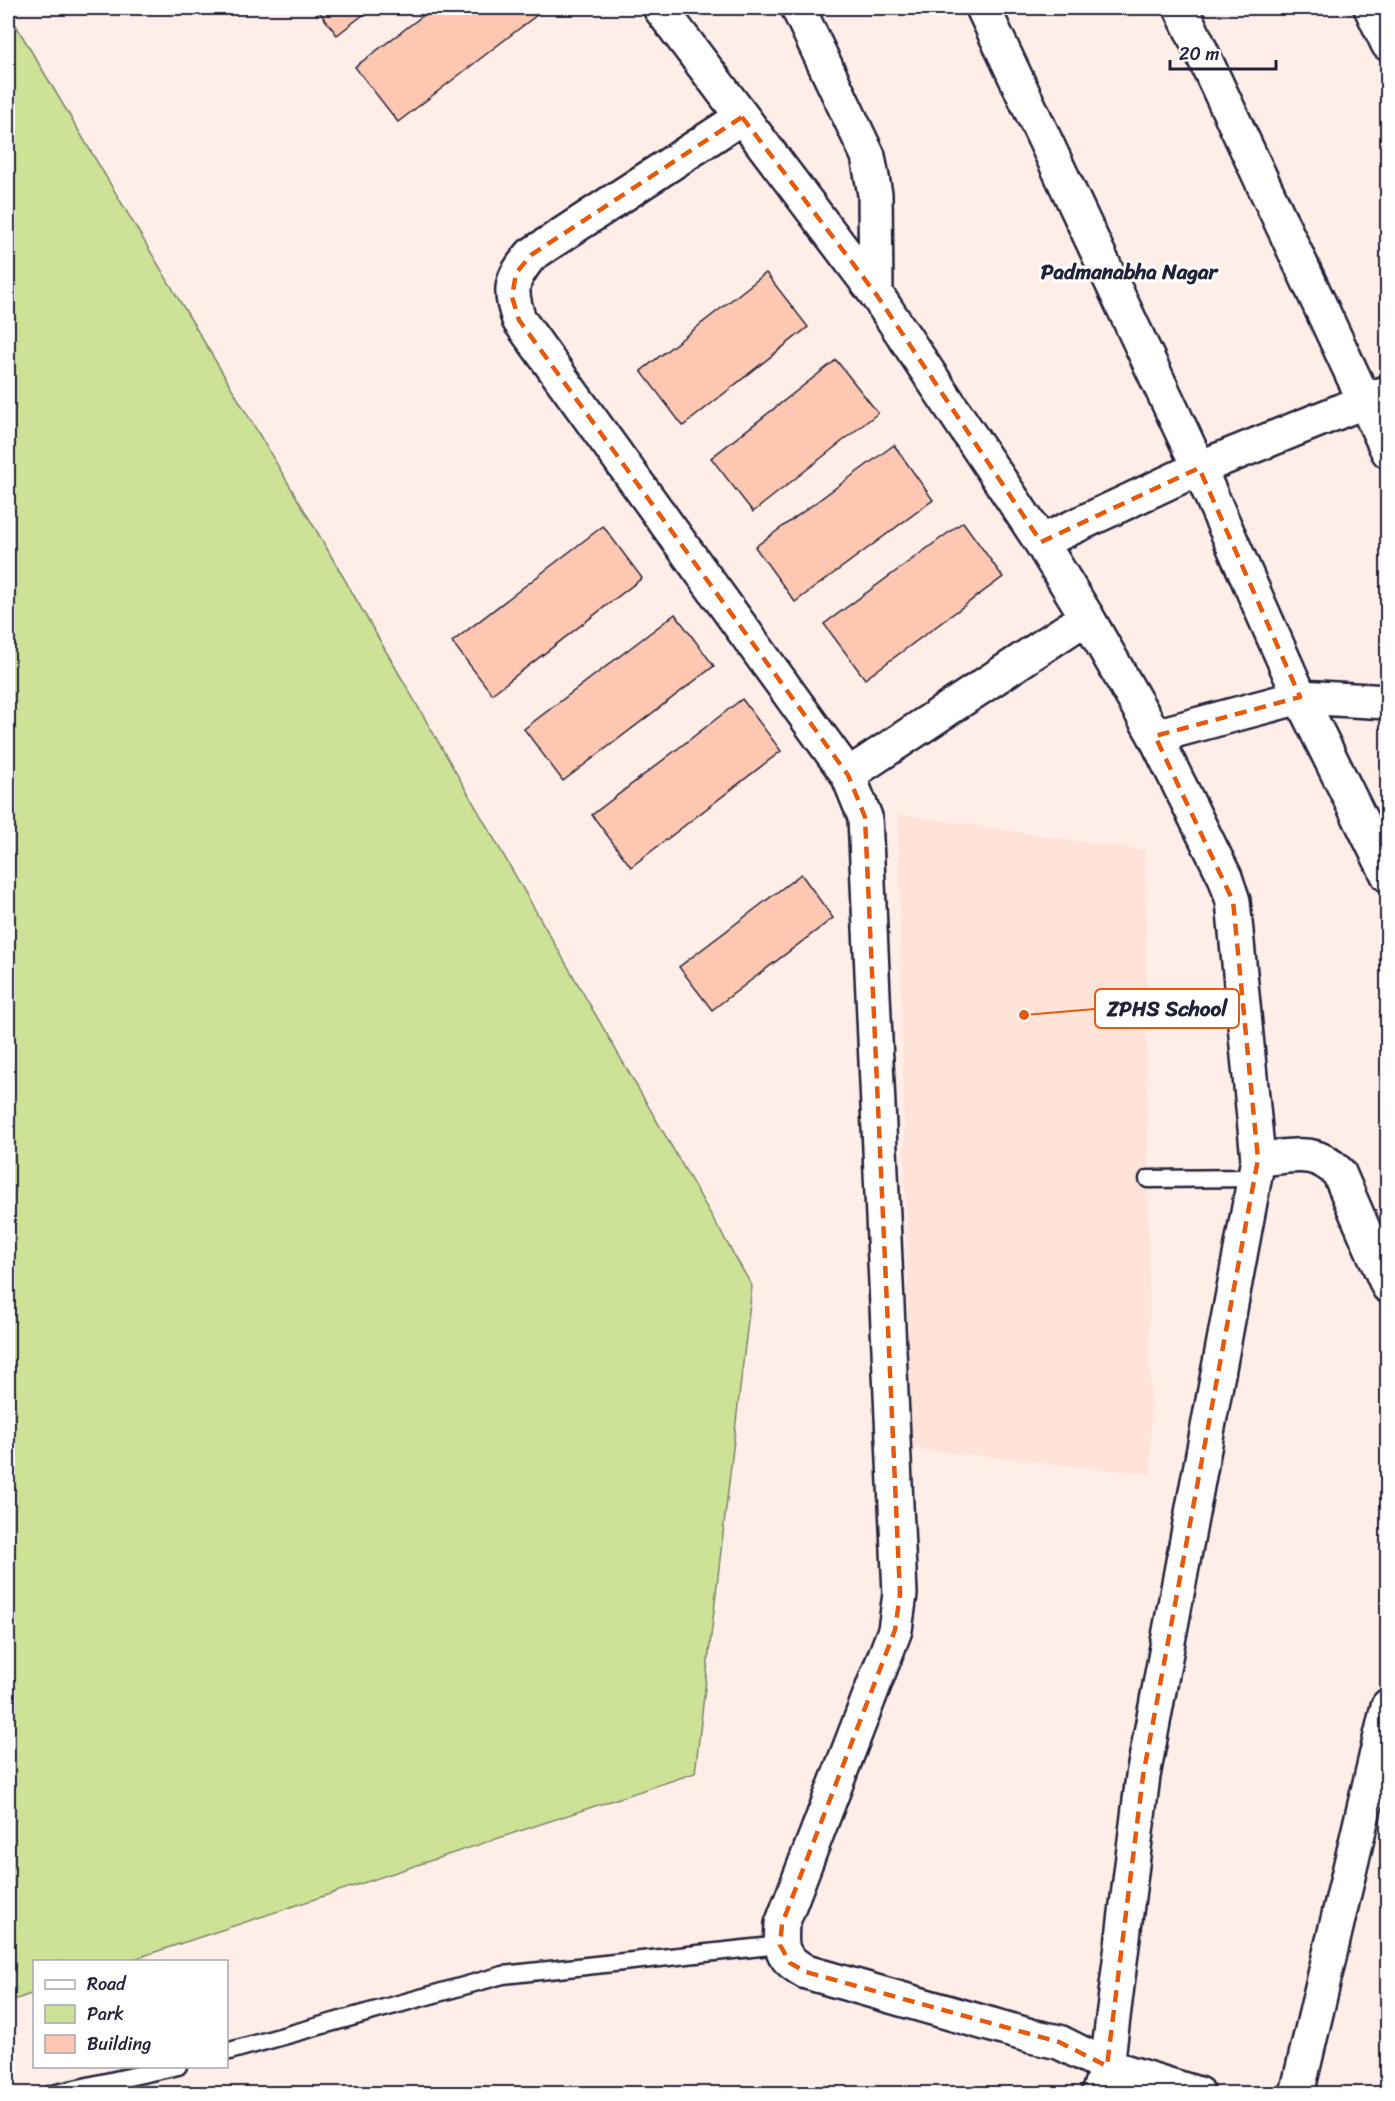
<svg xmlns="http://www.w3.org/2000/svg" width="1395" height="2101" font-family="Sriracha,sans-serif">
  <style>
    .built { fill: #ffe2d8 }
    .green { fill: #cde297; stroke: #788269; stroke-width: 1.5 }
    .building { fill: #fec7b2; stroke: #22223b; stroke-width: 1.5 }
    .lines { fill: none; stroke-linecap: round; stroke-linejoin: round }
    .lane-casing { stroke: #22223b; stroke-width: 21 }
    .street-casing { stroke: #22223b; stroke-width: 38 }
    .secondary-casing { stroke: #22223b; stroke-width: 38 }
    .lane { stroke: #fff; stroke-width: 16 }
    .street { stroke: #fff; stroke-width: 33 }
    .secondary { stroke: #fff; stroke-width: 33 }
    .marked { fill: none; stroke: #e8590c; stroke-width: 4.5; stroke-dasharray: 12 8; stroke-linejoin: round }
    .labels { text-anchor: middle; stroke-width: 6; stroke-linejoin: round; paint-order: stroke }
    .neighbourhood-label { font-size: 21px; font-weight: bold; fill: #22223b; stroke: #fff }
    .leader { fill: none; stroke: #e8590c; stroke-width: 2 }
    .callout-dot { fill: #e8590c; stroke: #fff; stroke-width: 2 }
    .callout { fill: #fff; stroke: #e8590c; stroke-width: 2 }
    .callout-label { font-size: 21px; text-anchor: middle; font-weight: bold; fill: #22223b }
  </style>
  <rect width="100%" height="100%" fill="#ffeee8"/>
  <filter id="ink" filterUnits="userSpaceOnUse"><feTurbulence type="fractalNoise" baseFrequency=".0167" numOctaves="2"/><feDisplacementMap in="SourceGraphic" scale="12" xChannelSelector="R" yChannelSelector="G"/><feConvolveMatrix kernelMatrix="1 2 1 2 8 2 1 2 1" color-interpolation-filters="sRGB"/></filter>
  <g filter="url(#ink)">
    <path class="built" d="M898,814L1145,851L1151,1474L910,1448Z"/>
    <path class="green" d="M8,12L319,535L752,1286L695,1773L128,1961L34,1962V1993L8,2002Z"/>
    <path class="building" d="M316,8H372L337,35Z
      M433,8H546L398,122L355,67Z
      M766,273L808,327L683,426L641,371Z
      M836,360L878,413L753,512L711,458Z
      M894,445L933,500L795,602L755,547Z
      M963,522L1003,577L865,679L824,624Z
      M603,526L642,578L492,694L452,642Z
      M675,614L714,666L563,781L524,729Z
      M742,699L781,751L631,867L592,815Z
      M801,874L833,918L712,1010L679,967Z"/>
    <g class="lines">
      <g class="lane-casing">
        <path id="lane" d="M1148,1179L1254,1178
          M226,2052L503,1975L780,1945
          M52,2094L178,2066"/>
      </g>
      <g class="street-casing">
        <path id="street" d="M798,8L868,156L875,194L876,294
          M983,8L1199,468L1300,697L1388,875
          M1181,8L1388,451
          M1371,8L1388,44
          M742,117L531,255C510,281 509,289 519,320L848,775
          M1041,542L1199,468L1388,392
          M1087,617L848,775L865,817L900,1594L895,1630L782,1924C780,1951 782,1958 806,1972L1031,2036L1059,2042L1107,2066L1198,2094
          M1155,736L1300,697L1388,702
          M1258,1159C1292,1157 1313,1147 1339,1173L1388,1286
          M1297,2094L1388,1706"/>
      </g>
      <g class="secondary-casing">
        <path id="secondary" d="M660,8L876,294L1041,542L1087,617L1155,736L1225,877L1233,901L1258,1159L1143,1776L1107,2066L1098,2094"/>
      </g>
      <use href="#lane" class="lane"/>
      <use href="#street" class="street"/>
      <use href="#secondary" class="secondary"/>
    </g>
  </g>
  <path class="marked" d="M742,117L876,294L1041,542L1199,468L1300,697L1155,736L1233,901L1258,1159L1143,1776L1107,2066L1059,2042L806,1972L790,1963L780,1945L782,1924L895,1630L900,1594L865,817L848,775L519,320L512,297L516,273L531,255Z"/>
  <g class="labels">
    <g class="neighbourhood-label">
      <text x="1129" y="279">Padmanabha Nagar</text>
    </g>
  </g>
  <path class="leader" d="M1024 1015L1095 1009"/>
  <circle class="callout-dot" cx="1024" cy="1015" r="6"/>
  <rect class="callout" x="1095" y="989" width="144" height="39" rx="6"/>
  <g class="callout-label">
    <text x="1167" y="1016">ZPHS School</text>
  </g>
  <rect width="1395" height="2101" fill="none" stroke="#fff" stroke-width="30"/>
  <rect x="15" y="15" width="1365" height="2071" fill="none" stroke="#22223b" stroke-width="2" filter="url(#ink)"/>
  <rect x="33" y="1960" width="195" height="108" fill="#ffffff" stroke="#a7a7b1" stroke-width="1.5"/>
  <rect x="45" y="1980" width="30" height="9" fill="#ffffff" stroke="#a7a7b1" stroke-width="1.5"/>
  <text x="87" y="1990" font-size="18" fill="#22223b">Road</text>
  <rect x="45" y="2005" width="30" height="18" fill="#cde297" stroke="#a7a7b1" stroke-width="1.5"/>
  <text x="87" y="2020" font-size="18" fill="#22223b">Park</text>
  <rect x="45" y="2035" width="30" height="18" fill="#fec7b2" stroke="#a7a7b1" stroke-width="1.5"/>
  <text x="87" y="2050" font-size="18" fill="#22223b">Building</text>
  <path d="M1170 60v9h106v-9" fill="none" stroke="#22223b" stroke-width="3"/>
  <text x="1179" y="60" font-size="18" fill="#22223b" stroke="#ffffff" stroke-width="4.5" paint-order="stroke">20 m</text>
</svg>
